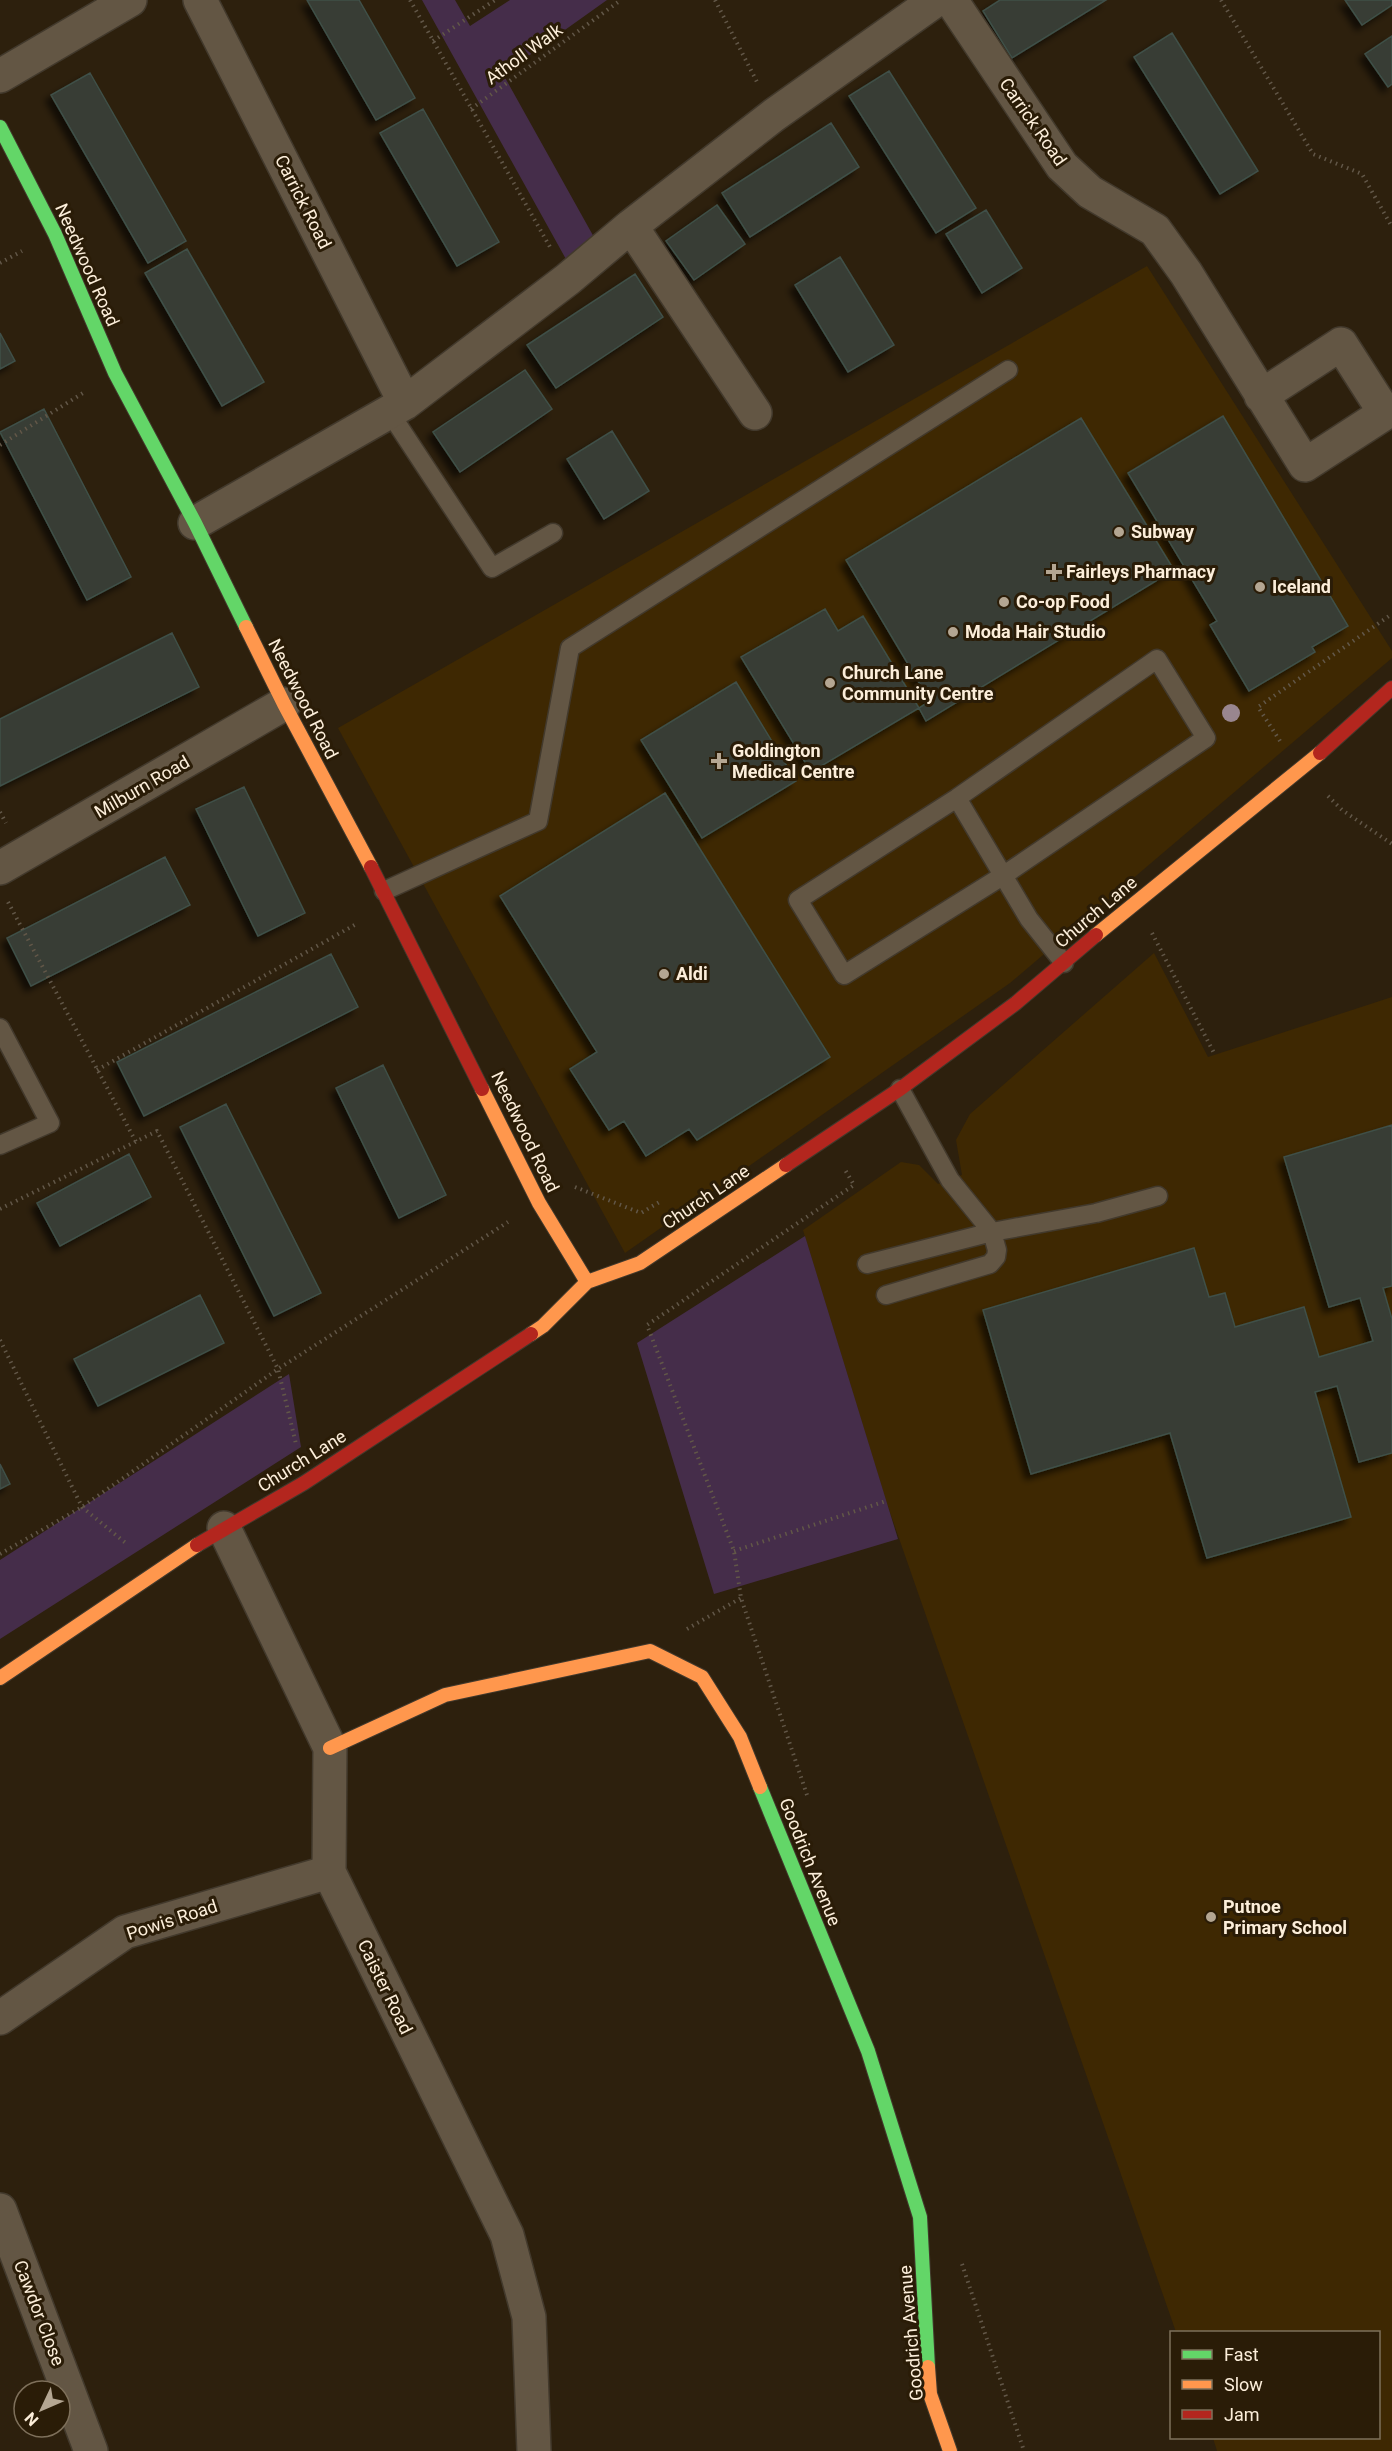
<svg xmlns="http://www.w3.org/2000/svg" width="1392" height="2451" font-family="Roboto,sans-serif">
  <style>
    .built { fill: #3e2802 }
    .green { fill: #452d4a }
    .building { fill: #373d34; stroke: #3f5048; stroke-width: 1.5; filter: url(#shadow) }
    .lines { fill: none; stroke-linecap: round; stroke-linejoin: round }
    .lane-casing { stroke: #42392c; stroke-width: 21 }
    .street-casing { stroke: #42392c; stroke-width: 36 }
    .fast-casing { stroke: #42392c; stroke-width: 16 }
    .slow-casing { stroke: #42392c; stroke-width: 16 }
    .jam-casing { stroke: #42392c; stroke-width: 16 }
    .path { stroke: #625748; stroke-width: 4; stroke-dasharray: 1.5 4.5; stroke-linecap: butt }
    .lane { stroke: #635644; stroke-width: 18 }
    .street { stroke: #635644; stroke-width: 33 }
    .fast { stroke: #63d668; stroke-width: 14 }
    .slow { stroke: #ff974d; stroke-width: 14 }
    .jam { stroke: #b3261e; stroke-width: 14 }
    .tree { fill: #99868f }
    .poi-dot { fill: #b4a692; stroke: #2a1c07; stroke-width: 2 }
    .labels { text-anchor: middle; stroke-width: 6; stroke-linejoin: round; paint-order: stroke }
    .street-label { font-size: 18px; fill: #fceeda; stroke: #2a1c07 }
    .poi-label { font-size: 18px; font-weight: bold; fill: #fceeda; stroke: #2a1c07; text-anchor: start }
  </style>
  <defs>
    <filter id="shadow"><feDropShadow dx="-5.5" dy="5.5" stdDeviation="3" flood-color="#0009"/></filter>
  </defs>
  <rect width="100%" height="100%" fill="#2d200d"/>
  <path class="built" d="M1147,266L1392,651V658L1010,983L625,1253L338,728Z
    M1154,953L1208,1057L1392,997V2451H1217L1213,2438H1378V2332H1176L886,1501L803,1230L901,1162L919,1165L938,1184L962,1175L956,1140L970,1114Z"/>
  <path class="green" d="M422,0H455L470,26L510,0H607L503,74L595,239L567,261Z
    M805,1236L898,1539L714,1594L637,1343Z
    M289,1374L301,1447L0,1639V1560Z"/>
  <path class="building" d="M307,0H359L415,98L376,120Z
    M1000,0H1106L1012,58L983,11Z
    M1345,0H1392V5L1362,25Z
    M1172,33L1258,171L1220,194L1134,57Z
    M1392,36V84L1388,87L1365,54Z
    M889,71L976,208L936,233L849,96Z
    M90,73L186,241L148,263L51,95Z
    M423,109L499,242L457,266L380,133Z
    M831,123L859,167L750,237L722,193Z
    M717,205L745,244L694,280L666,241Z
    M986,210L1022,268L982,293L946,234Z
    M187,249L264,382L222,406L145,273Z
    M840,257L894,345L848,372L795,285Z
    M635,274L663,317L556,388L527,345Z
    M0,333L15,361L0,369Z
    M525,370L552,409L460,472L433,432Z
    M44,409L131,577L87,600L0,432Z
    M1223,416L1348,626L1312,647L1315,652L1249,691L1210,625L1217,621L1128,473Z
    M1081,418L1174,570L926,721L919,708L930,701L846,560Z
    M612,431L649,491L604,519L567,459Z
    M825,609L838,631L863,616L919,708L811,772L741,657Z
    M172,633L199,687L0,786V719Z
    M736,682L796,781L702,838L641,740Z
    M244,787L305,913L258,936L196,809Z
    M665,793L830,1057L697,1140L689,1129L646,1156L624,1121L609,1130L570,1069L597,1052L500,896Z
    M165,857L190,905L31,986L7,938Z
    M331,954L358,1007L144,1116L117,1062Z
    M383,1065L446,1195L399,1218L336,1088Z
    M226,1104L321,1293L274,1316L180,1127Z
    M1392,1125V1286L1383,1288L1392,1319V1453L1359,1462L1337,1386L1315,1392L1351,1517L1207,1558L1170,1433L1031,1474L983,1310L1194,1248L1209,1297L1225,1293L1235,1327L1304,1307L1319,1357L1373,1341L1360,1298L1329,1307L1284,1157Z
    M129,1154L151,1197L60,1246L37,1203Z
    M200,1295L224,1343L98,1406L74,1359Z
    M0,1464L10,1484L0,1489Z"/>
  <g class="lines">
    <g class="lane-casing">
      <path id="lane" d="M390,413L492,568L553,533
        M1157,659L1206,738L1004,875L844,975L798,900L957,798Z
        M957,798L1029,919L1064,963
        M384,891L538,821L570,648L1008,370
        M0,1028L50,1123L0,1145
        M867,1264L992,1232L1096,1213L1158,1196
        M886,1295L990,1264L996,1257L997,1250L992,1232L950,1180L900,1089"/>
    </g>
    <g class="street-casing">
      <path id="street" d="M200,0L405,403
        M951,0L1062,166L1090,192L1155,230L1186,273L1305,465L1385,413L1341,344L1261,396
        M0,76L130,0
        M631,226L774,115L936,0
        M195,523L405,403L568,279L631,226L755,413
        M0,868L284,704
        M224,1528L330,1748L329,1872L507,2235L529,2317L534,2451
        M0,2018L125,1932L329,1872
        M0,2210L91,2451"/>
    </g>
    <g class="fast-casing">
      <path id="fast" d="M0,127L55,234L115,373L195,523L246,627
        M760,1787L868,2051L920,2217L928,2367"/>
    </g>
    <g class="slow-casing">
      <path id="slow" d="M246,627L284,704L371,867
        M1096,935L1320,753
        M482,1089L539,1203L587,1282
        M531,1334L543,1326L587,1282L640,1263L786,1165
        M0,1678L197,1545
        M330,1748L445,1695L650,1651L702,1677L740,1737L760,1787
        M928,2367L930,2394L950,2451"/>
    </g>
    <g class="jam-casing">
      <path id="jam" d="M1320,753L1392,688
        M371,867L482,1089
        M786,1165L900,1089L1016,1003L1096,935
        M197,1545L304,1483L531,1334"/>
    </g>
    <path class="path" d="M410,0L550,247
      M715,0L757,82
      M1221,0L1313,154L1362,174L1392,227
      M433,41L495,0
      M471,109L621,0
      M0,263L22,251
      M0,445L83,393
      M1280,741L1258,707L1392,614
      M1328,796L1342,810L1392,844
      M0,812L6,823
      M8,902L136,1142
      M1152,933L1215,1055
      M97,1070L358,923
      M575,1187L641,1213L661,1201
      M0,1209L157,1131L278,1369L296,1444
      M0,1340L82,1507L128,1545
      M734,1551L886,1501
      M0,1554L82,1507L278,1369L508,1222
      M687,1629L741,1598
      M807,1795L741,1598L734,1551L647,1325L854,1185L844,1168
      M962,2264L1024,2451"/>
    <use href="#lane" class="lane"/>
    <use href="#street" class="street"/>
    <use href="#fast" class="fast"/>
    <use href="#slow" class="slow"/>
    <use href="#jam" class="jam"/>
  </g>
  <circle class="tree" cx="1231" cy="713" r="9"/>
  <g class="poi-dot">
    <circle cx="1119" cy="532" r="6"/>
    <path d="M1051 563h6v6h6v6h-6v6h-6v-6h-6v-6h6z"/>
    <circle cx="1260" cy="587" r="6"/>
    <circle cx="1004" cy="602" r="6"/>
    <circle cx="953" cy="632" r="6"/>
    <circle cx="830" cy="683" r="6"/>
    <path d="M716 752h6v6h6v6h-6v6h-6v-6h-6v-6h6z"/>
    <circle cx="664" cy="974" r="6"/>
    <circle cx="1211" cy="1917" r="6"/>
  </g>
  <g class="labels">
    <g class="street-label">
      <text transform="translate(524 54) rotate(-36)" y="6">Atholl Walk</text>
      <text transform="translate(1033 122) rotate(55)" y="6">Carrick Road</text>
      <text transform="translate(303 202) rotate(63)" y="6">Carrick Road</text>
      <text transform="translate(87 265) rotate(66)" y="6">Needwood Road</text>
      <text transform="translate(303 699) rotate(63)" y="6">Needwood Road</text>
      <text transform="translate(142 787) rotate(-30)" y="6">Milburn Road</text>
      <text transform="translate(1096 912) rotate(-40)" y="6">Church Lane</text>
      <text transform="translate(525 1132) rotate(64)" y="6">Needwood Road</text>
      <text transform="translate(706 1197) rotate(-34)" y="6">Church Lane</text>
      <text transform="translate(302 1461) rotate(-32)" y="6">Church Lane</text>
      <text transform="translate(810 1862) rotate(68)" y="6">Goodrich Avenue</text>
      <text transform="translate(172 1920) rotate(-18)" y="6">Powis Road</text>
      <text transform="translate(385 1987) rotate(64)" y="6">Caister Road</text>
      <text transform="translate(39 2313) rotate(69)" y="6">Cawdor Close</text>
      <text transform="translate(911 2333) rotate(-95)" y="6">Goodrich Avenue</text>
    </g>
    <g class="poi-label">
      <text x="1131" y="538">Subway</text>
      <text x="1066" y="578">Fairleys Pharmacy</text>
      <text x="1272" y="593">Iceland</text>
      <text x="1016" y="608">Co-op Food</text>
      <text x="965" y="638">Moda Hair Studio</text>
      <text x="842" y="679">Church Lane<tspan x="842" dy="21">Community Centre</tspan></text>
      <text x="732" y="757">Goldington<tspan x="732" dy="21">Medical Centre</tspan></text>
      <text x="676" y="980">Aldi</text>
      <text x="1223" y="1913">Putnoe<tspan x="1223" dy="21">Primary School</tspan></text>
    </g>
  </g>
  <rect x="1170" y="2331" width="210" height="108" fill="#2a1c07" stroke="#7e705b" stroke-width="1.5"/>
  <rect x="1182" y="2350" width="30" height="9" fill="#63d668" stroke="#7e705b" stroke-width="1.5"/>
  <text x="1224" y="2361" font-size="18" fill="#fceeda">Fast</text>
  <rect x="1182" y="2380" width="30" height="9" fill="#ff974d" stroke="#7e705b" stroke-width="1.5"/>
  <text x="1224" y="2391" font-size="18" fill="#fceeda">Slow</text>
  <rect x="1182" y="2410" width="30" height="9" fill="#b3261e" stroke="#7e705b" stroke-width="1.5"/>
  <text x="1224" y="2421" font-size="18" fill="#fceeda">Jam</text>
  <g transform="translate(42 2409) rotate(226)"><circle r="28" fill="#2a1c07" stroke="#7e705b" stroke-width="1.5"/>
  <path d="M0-4.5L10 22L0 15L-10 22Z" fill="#b4a692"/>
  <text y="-9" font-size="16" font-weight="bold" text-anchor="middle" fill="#fceeda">N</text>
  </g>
</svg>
